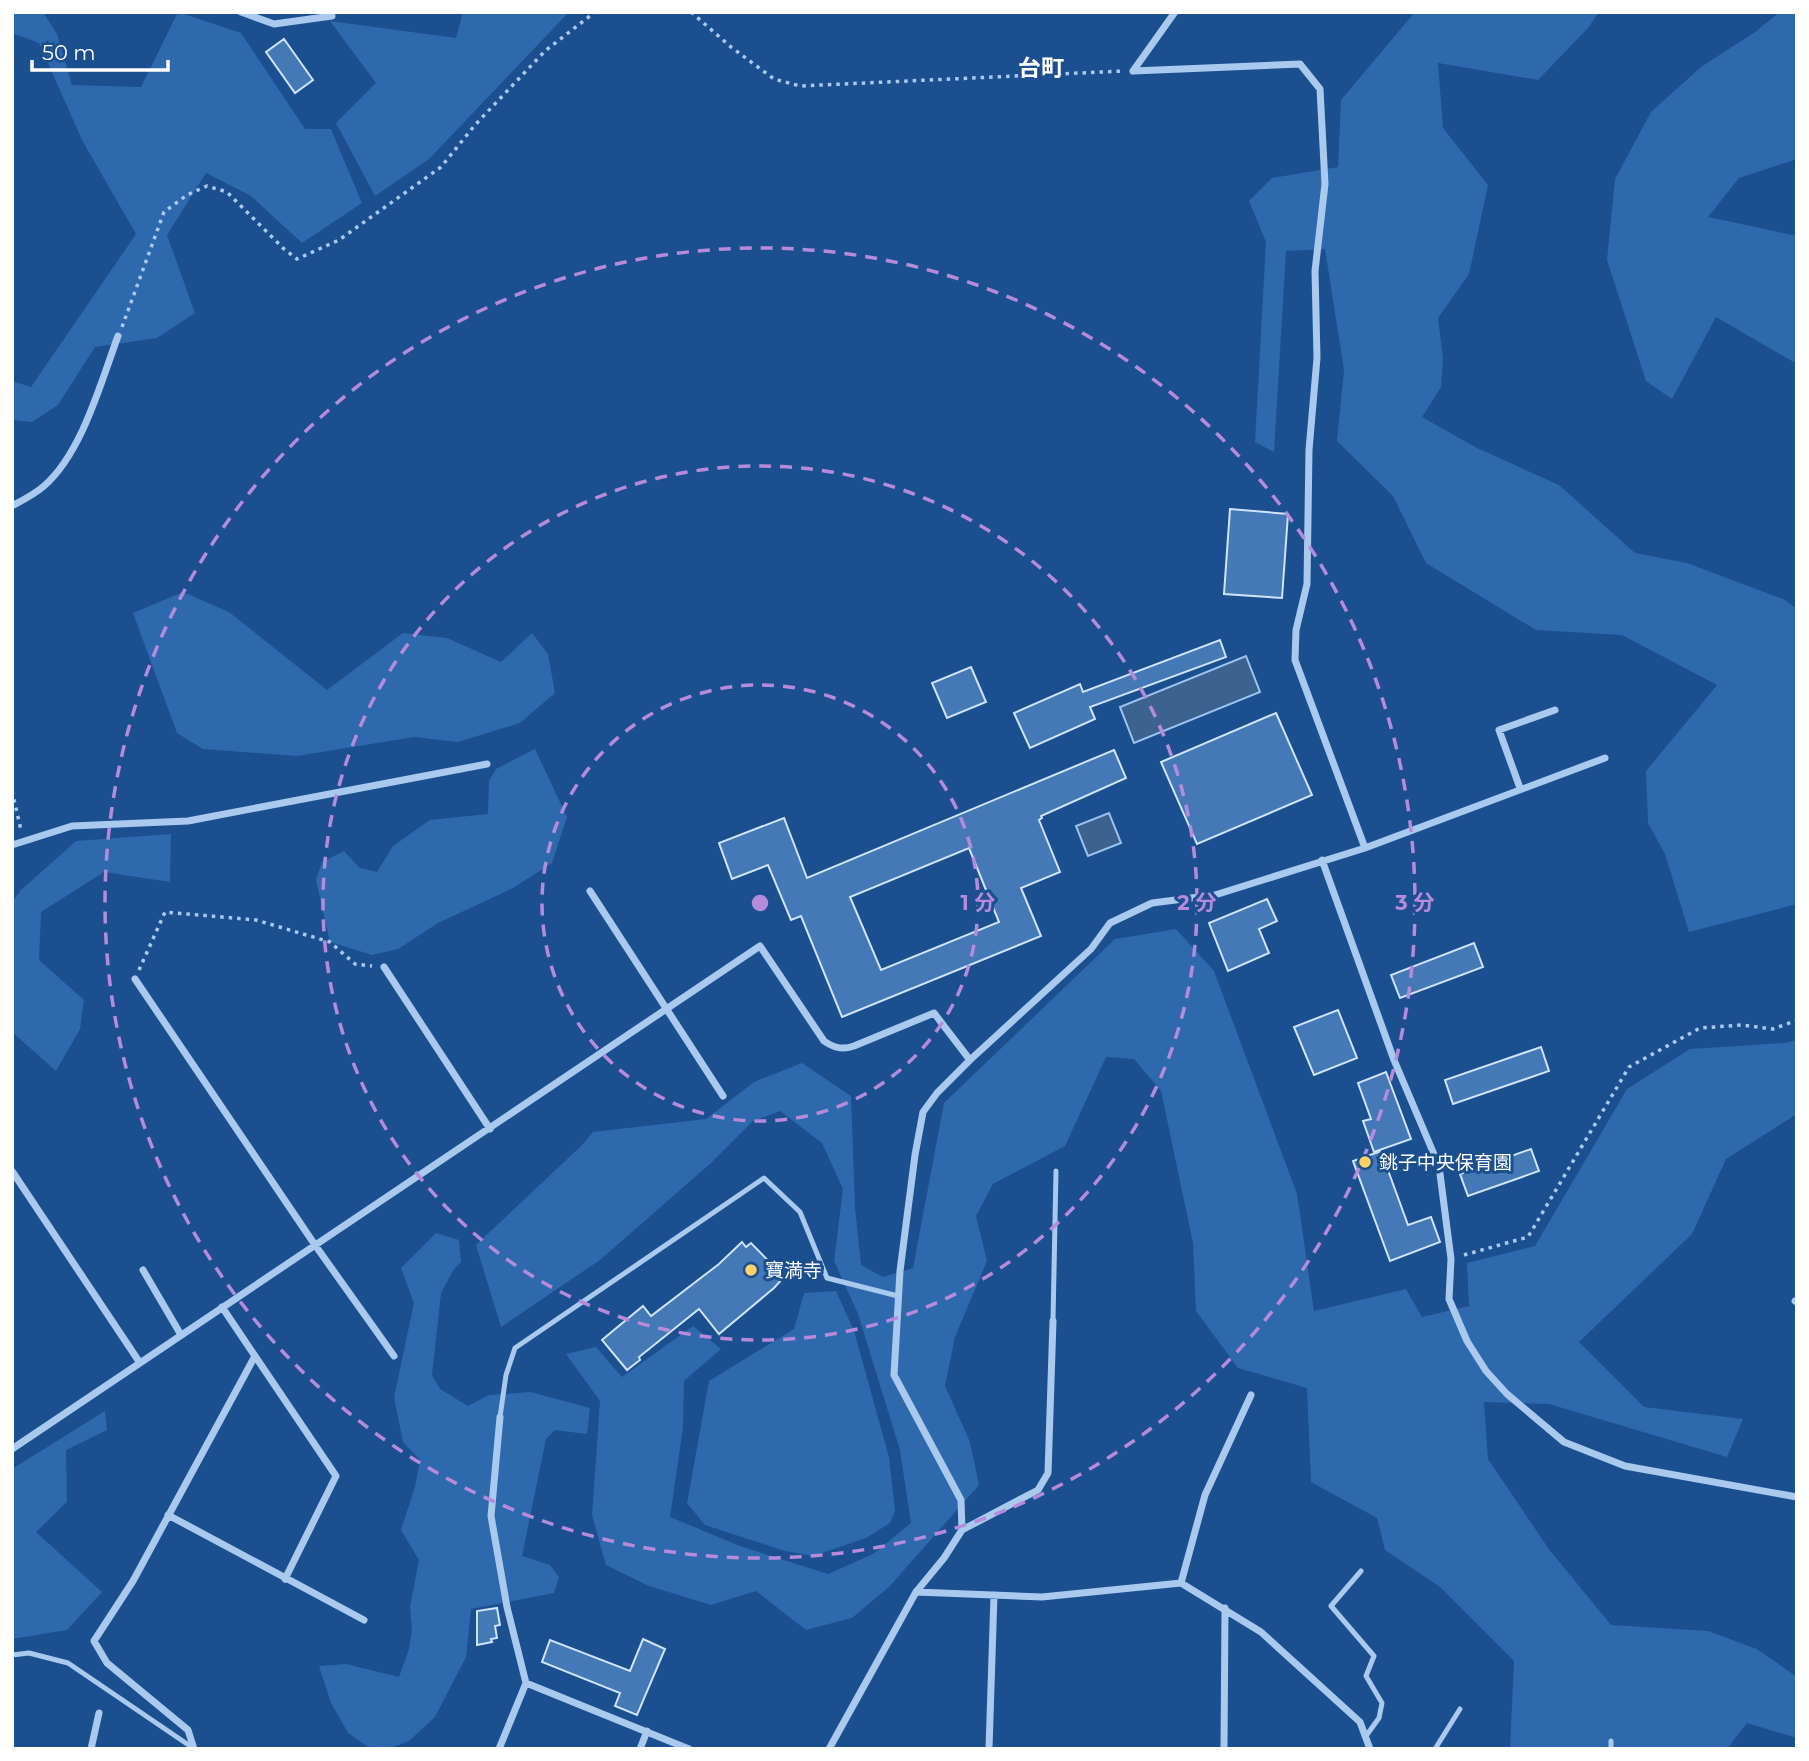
<svg xmlns="http://www.w3.org/2000/svg" width="1809" height="1761" font-family="Montserrat,'Noto Sans JP',sans-serif">
  <style>
    .green { fill: #2e69ad }
    .water { fill: #3c6290; stroke: #9cc4f0; stroke-width: 2 }
    .building { fill: #4478b7; stroke: #cfe3fa; stroke-width: 2; fill-rule: evenodd }
    .lines { fill: none; stroke-linecap: round; stroke-linejoin: round }
    .path { stroke: #a9c9ee; stroke-width: 3.5; stroke-dasharray: 3.5 5; stroke-linecap: butt }
    .lane { stroke: #a9c9ee; stroke-width: 5 }
    .street { stroke: #a9c9ee; stroke-width: 7 }
    .ring { fill: none; stroke: #b68bdc; stroke-width: 3.5; stroke-dasharray: 12 9 }
    .poi-dot { fill: #ffd166; stroke: #1b4f8f; stroke-width: 2.5 }
    .labels { text-anchor: middle; stroke-width: 6; stroke-linejoin: round; paint-order: stroke }
    .poi-label { font-size: 19px; fill: #fff; stroke: #1b4f8f; text-anchor: start }
    .quarter-label { font-size: 23px; font-weight: bold; fill: #fff; stroke: #1b4f8f }
    .centre { fill: #b68bdc; stroke: #1b4f8f; stroke-width: 3.5 }
    .ring-label { font-size: 21px; text-anchor: middle; font-weight: bold; fill: #b68bdc; stroke: #1b4f8f; stroke-width: 6; stroke-linejoin: round; paint-order: stroke }
  </style>
  <rect width="100%" height="100%" fill="#1b4f8f"/>
  <path class="green" d="M12,12H43L57,34L72,85L141,87L178,12L241,33L305,129H331L362,203L302,243L251,196L206,173L167,235L195,313L157,338L95,347L58,405L32,422L12,420V381L31,387L136,234L82,140L39,43L12,33Z
    M463,12H569L429,159L375,196L336,123L376,83L330,21L456,38Z
    M1415,12H1599L1588,28L1538,80L1438,63L1443,128L1488,185L1469,274L1438,318L1443,358L1441,387L1422,417L1477,448L1559,485L1635,553L1687,563L1785,600L1797,609V904L1689,932L1665,854L1648,823L1646,771L1717,685L1622,635L1536,630L1426,563L1393,496L1337,441L1344,370L1325,249L1286,251L1274,452L1255,442L1266,242L1249,201L1272,178L1338,167L1341,100Z
    M1780,12H1797V159L1739,178L1708,217L1797,236V364L1716,317L1672,399L1646,381L1607,260L1615,179L1651,112L1701,67L1755,32Z
    M183,592L229,612L327,690L403,633L447,638L501,662L532,633L548,654L555,693L520,723L458,742L414,737L297,756L203,749L177,733L133,613Z
    M535,749L567,817L552,863L513,888L438,923L398,949L372,955L330,942L316,880L322,862L344,851L360,868L377,872L393,846L430,820L488,814L489,781L496,769Z
    M171,834L170,882L104,872L41,912L39,960L84,1000L80,1029L56,1071L12,1032V902L21,890L76,841Z
    M1176,929L1214,971L1297,1194L1314,1311L1406,1289L1422,1317L1469,1306L1467,1263L1535,1246L1627,1089L1690,1049L1785,1043L1797,1040V1114L1726,1159L1692,1234L1579,1342L1644,1407L1743,1419L1727,1457L1549,1404L1484,1402L1488,1459L1548,1548L1611,1625L1708,1631L1757,1649L1797,1677V1738L1747,1723L1727,1749H1510L1514,1661L1440,1587L1385,1550L1377,1518L1311,1482L1307,1388L1238,1368L1196,1311L1193,1243L1161,1091L1134,1059L1106,1057L1065,1146L993,1184L976,1216L987,1261L955,1337L945,1386L970,1442L979,1485L889,1587L852,1618L806,1630L756,1591L711,1605L649,1586L606,1565L592,1515L600,1401L566,1354L596,1347L622,1377L693,1326L721,1349L684,1381L683,1428L670,1517L740,1546L828,1574L873,1554L911,1523L900,1450L858,1314L834,1261L843,1189L822,1143L780,1111L753,1121L711,1163L600,1260L501,1327L476,1245L581,1146L593,1132L706,1119L754,1082L802,1063L851,1096L855,1208L861,1265L883,1277L913,1268L944,1103L1115,939Z
    M436,1233L459,1240L461,1262L454,1269L441,1293L432,1375L440,1389L468,1406L489,1395L531,1392L590,1408L587,1434L555,1430L546,1439L522,1556L550,1565L559,1577L554,1593L471,1609L466,1657L435,1717L409,1741L387,1749H371L348,1733L331,1703L319,1666L346,1664L399,1677L409,1649L412,1629L410,1607L419,1560L401,1530L415,1487L420,1460L403,1442L394,1397L414,1303L401,1268Z
    M836,1291L854,1331L889,1457L895,1511L890,1523L866,1538L813,1556L785,1551L705,1525L687,1503L709,1381L794,1329L804,1293Z
    M105,1411L107,1430L66,1450L67,1502L36,1532L102,1592L67,1630L12,1639V1469Z"/>
  <path class="water" d="M1246,656L1260,692L1134,743L1120,707Z
    M1109,813L1121,843L1088,856L1076,826Z"/>
  <path class="building" d="M284,39L313,80L295,93L266,52Z
    M1230,509L1288,514L1282,598L1224,594Z
    M1220,640L1226,657L1090,707L1095,719L1030,748L1014,713L1080,684L1083,692Z
    M971,667L986,702L947,718L932,683Z
    M1276,713L1312,795L1197,844L1161,762Z
    M1114,750L1126,778L1041,816L1042,818L1039,820L1060,872L1021,888L1041,936L842,1017L801,916L791,920L768,865L732,879L719,843L784,818L807,878ZM969,848L999,922L881,970L850,897Z
    M1267,899L1277,921L1259,929L1269,953L1228,971L1209,923Z
    M1474,943L1483,967L1400,998L1391,975Z
    M1338,1010L1357,1058L1314,1075L1294,1027Z
    M1541,1047L1549,1071L1453,1104L1445,1080Z
    M1386,1072L1411,1139L1374,1152L1363,1121L1371,1119L1358,1083Z
    M1531,1149L1539,1171L1468,1196L1460,1174Z
    M1381,1151L1408,1225L1431,1217L1440,1242L1390,1261L1353,1161Z
    M742,1242L746,1247L751,1243L784,1277L774,1288L719,1334L699,1309L639,1357L640,1360L627,1370L602,1340L643,1306L651,1316L719,1264Z
    M497,1608L500,1625L495,1626L497,1638L491,1639L492,1642L477,1645V1611Z
    M643,1639L665,1649L637,1715L615,1706L620,1693L542,1662L550,1640L630,1671Z"/>
  <g class="lines">
    <path class="path" d="M691,12L731,47L774,79L800,86L1123,71
      M122,327L164,212L187,195L207,186L227,192L284,249L297,259L339,240L441,167L475,125L545,51L595,12
      M12,791L21,830
      M139,970L165,912L256,920L330,942L355,964L372,966
      M1464,1255L1528,1237L1629,1067L1700,1028L1741,1025L1773,1029L1797,1020"/>
    <path class="lane" d="M1053,1321L1056,1171
      M500,1417L506,1375L515,1348L764,1178L800,1212L827,1278L898,1296
      M1361,1571L1331,1606L1374,1656L1366,1676L1382,1703L1379,1718L1366,1736
      M12,1655L29,1653L68,1663L193,1748
      M1611,1741V1749
      M1435,1749L1460,1709"/>
    <path class="street" d="M241,12L274,24L332,16
      M1133,71L1300,64L1320,89L1325,184L1315,271L1317,358L1309,450L1307,584L1296,630L1295,660L1365,848
      M1133,71L1175,12
      M12,506C23,500 35,494 44,486C82,453 101,382 118,336
      M1520,788L1499,730L1555,710
      M12,845L72,826L188,821L487,764
      M1322,860L1394,1060L1439,1166L1451,1259L1449,1299L1467,1341L1486,1371L1507,1394L1564,1442L1625,1466L1797,1497
      M590,891L723,1096
      M384,967L490,1129
      M135,979L315,1245L394,1356
      M12,1171L140,1363
      M143,1270L181,1335
      M1795,1301L1797,1302
      M255,1356L336,1476L285,1579
      M12,1449L760,946L824,1041C834,1048 842,1050 854,1046L934,1013L970,1060
      M168,1515L364,1620
      M962,1530L1038,1490L1048,1473L1053,1321
      M1181,1583L1205,1495L1251,1395
      M916,1592L1042,1597L1181,1583L1261,1632L1360,1722L1370,1749
      M526,1683L689,1749
      M91,1749L99,1713
      M194,1749L188,1730L107,1663L94,1641L133,1581L255,1356L222,1307
      M499,1749L526,1683L507,1607L491,1516L500,1417
      M640,1749L647,1731
      M829,1749L916,1592L944,1558L962,1530L961,1500L894,1375L900,1271L915,1155L923,1112L937,1093L970,1060L1091,949L1110,923L1152,903L1215,895L1365,848L1605,758
      M989,1749L994,1595
      M1224,1749L1225,1608"/>
  </g>
  <g class="ring">
    <circle cx="760" cy="903" r="218"/>
    <circle cx="760" cy="903" r="437"/>
    <circle cx="760" cy="903" r="655"/>
  </g>
  <g class="poi-dot">
    <circle cx="1365" cy="1162" r="7"/>
    <circle cx="751" cy="1270" r="7"/>
  </g>
  <g class="labels">
    <g class="poi-label">
      <text x="1379" y="1169">銚子中央保育園</text>
      <text x="765" y="1277">寶満寺</text>
    </g>
    <g class="quarter-label">
      <text x="1041" y="76">台町</text>
    </g>
  </g>
  <circle cx="760" cy="903" r="10" class="centre"/>
  <g class="ring-label">
    <text x="978" y="910">1 分</text>
    <text x="1197" y="910">2 分</text>
    <text x="1415" y="910">3 分</text>
  </g>
  <rect width="1809" height="1761" fill="none" stroke="#ffffff" stroke-width="28"/>
  <path d="M32 60v10h136v-10" fill="none" stroke="#ffffff" stroke-width="3.5"/>
  <text x="42" y="60" font-size="21" fill="#ffffff" stroke="#1b4f8f" stroke-width="5" paint-order="stroke">50 m</text>
</svg>
